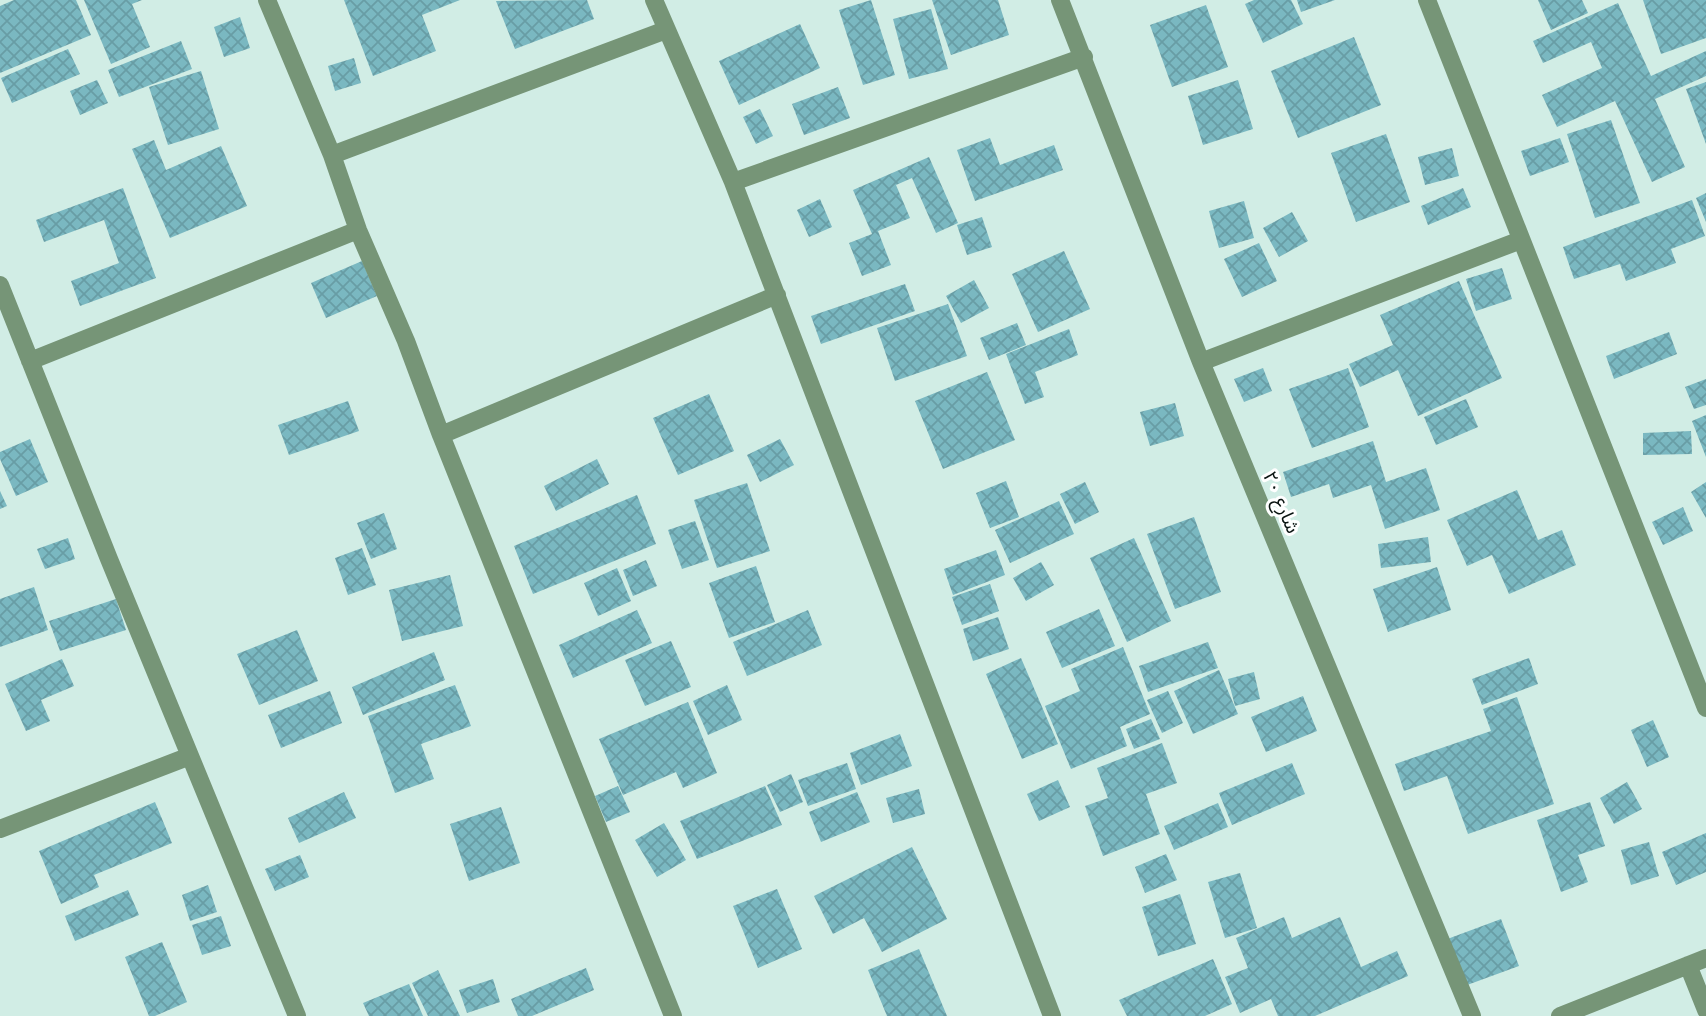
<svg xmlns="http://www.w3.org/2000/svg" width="1706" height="1016" font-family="'Work Sans','Noto Sans Arabic',sans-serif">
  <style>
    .building { fill: url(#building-cross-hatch) }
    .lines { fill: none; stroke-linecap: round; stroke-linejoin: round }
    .minor { stroke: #769577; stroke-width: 18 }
    .labels { text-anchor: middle; stroke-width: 6; stroke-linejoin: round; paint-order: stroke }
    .street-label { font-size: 19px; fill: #0a1411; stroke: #fff }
  </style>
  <defs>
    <pattern id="building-cross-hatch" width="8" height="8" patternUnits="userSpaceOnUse" patternTransform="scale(1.75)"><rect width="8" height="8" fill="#7ab8c1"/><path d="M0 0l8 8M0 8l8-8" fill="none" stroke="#689da5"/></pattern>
  </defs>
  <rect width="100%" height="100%" fill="#d1ede5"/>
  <path class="building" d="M14,0H76L91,35L0,73V6Z
    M84,0H142L132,4L150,47L111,64Z
    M344,0H460L422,15L436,51L373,76Z
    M587,0L594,19L515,49L496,1Z
    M871,0L895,75L863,85L839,10Z
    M932,0H998L1009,35L951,55Z
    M1254,0H1291L1303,24L1263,43L1245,4Z
    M1297,0H1335L1301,12Z
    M1538,0H1582L1588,13L1551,30Z
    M1643,0H1706V38L1661,54Z
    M1618,3L1651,76L1706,51V76L1655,99L1685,167L1652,182L1615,101L1557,127L1542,95L1602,68L1591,42L1543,63L1533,41Z
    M1206,5L1228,67L1172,87L1150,25Z
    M931,9L948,69L909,79L893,19Z
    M240,17L250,48L224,57L214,27Z
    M800,24L820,68L739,105L719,61Z
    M1354,37L1381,105L1298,138L1271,71Z
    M181,41L192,69L119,97L108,70Z
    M68,49L80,74L12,103L1,78Z
    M354,58L361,83L335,91L328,66Z
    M201,71L219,129L168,145L149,87Z
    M97,80L108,103L80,115L70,91Z
    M1238,80L1253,129L1203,145L1188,96Z
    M1706,82V144L1686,89Z
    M838,87L850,118L804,135L792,104Z
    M760,109L773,136L756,144L743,117Z
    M1611,120L1640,203L1595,218L1567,134Z
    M1386,134L1410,202L1356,222L1331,153Z
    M990,138L1000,165L1054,145L1063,170L975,201L957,150Z
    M1560,138L1569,162L1530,176L1521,151Z
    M154,140L166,170L221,146L247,206L170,238L132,149Z
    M1452,148L1459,176L1425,185L1418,157Z
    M929,157L958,223L936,233L912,178L896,185L910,218L878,231L891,265L862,276L849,243L872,234L853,190Z
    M123,188L156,278L80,306L71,281L119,263L104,220L44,242L36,220Z
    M1463,188L1471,207L1428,225L1421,206Z
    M1706,193V222L1696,198Z
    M820,199L832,227L809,237L797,210Z
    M1692,200L1705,236L1671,249L1676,263L1626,281L1620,264L1574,279L1563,247Z
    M1244,201L1254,238L1219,248L1209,211Z
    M1292,212L1308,241L1279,257L1263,228Z
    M982,217L992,247L967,255L957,225Z
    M1259,243L1277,281L1242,297L1224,259Z
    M1064,251L1090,309L1038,332L1012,274Z
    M362,261L377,296L326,318L311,283Z
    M1502,268L1512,299L1476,311L1466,279Z
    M974,280L989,308L961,323L946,296Z
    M1459,281L1502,378L1418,416L1398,370L1360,387L1349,364L1393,345L1380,315Z
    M905,284L915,311L821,344L811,316Z
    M948,304L967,356L895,381L877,328Z
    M1017,323L1026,345L989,360L980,338Z
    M1069,329L1078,355L1035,372L1044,397L1025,404L1006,354Z
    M1669,332L1677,354L1614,379L1606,356Z
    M1263,368L1272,391L1244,402L1234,379Z
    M1348,368L1369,427L1312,448L1289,389Z
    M987,372L1015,440L943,469L915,401Z
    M1706,379V405L1694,409L1685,387Z
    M709,394L734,451L678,475L653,418Z
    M1466,399L1478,427L1436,445L1424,417Z
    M348,401L359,431L289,455L278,425Z
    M1175,403L1184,436L1150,446L1140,412Z
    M1706,415V457L1692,421Z
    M1691,431L1692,454L1643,455V433Z
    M30,439L48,482L16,496L0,459V452Z
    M780,439L794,465L760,482L747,455Z
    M1373,441L1386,482L1426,468L1440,510L1385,529L1371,485L1333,498L1329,484L1291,497L1283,472Z
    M597,459L609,484L556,511L544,486Z
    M1006,481L1019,517L990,528L976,493Z
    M1085,482L1099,512L1075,524L1060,494Z
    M1706,482V518L1691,492Z
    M747,483L770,551L717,568L694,500Z
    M1517,490L1538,540L1562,530L1576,565L1509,594L1492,555L1467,566L1447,520Z
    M0,491L7,506L0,509Z
    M637,495L656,544L533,594L514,546Z
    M1059,501L1074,534L1010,563L995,530Z
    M1683,507L1693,531L1663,545L1652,522Z
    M384,513L397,549L371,559L357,523Z
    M1194,517L1221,592L1175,609L1147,534Z
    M695,521L709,560L682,569L668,530Z
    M1428,537L1431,562L1381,568L1378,544Z
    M68,538L75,559L45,569L37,549Z
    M1134,538L1171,621L1127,642L1090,558Z
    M362,548L376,585L348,595L335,558Z
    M996,550L1005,575L953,595L944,569Z
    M646,560L657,586L633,596L623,570Z
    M1041,562L1054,585L1026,601L1013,578Z
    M756,566L775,622L729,638L709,583Z
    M1437,567L1451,610L1388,632L1373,589Z
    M617,568L631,601L598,616L584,583Z
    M450,575L463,626L402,641L389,590Z
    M990,584L999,611L962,625L952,597Z
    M34,587L48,630L0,647V599Z
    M116,599L126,630L60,651L49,621Z
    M1099,609L1115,646L1062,668L1046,632Z
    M637,610L652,643L573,678L559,645Z
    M808,610L822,645L747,676L733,642Z
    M998,617L1009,649L973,661L963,629Z
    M297,630L318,681L259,705L237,654Z
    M671,641L691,687L645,706L625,660Z
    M1208,642L1218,668L1148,692L1139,666Z
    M1123,647L1150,714L1120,727L1127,746L1071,769L1045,706L1080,691L1071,669Z
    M434,652L445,680L363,715L352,687Z
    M1021,658L1058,744L1022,759L986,674Z
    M1529,658L1538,684L1482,705L1472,679Z
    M62,659L74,686L41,700L50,721L26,731L5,684Z
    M1219,670L1238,714L1193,734L1174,691Z
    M1254,672L1260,699L1235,706L1228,679Z
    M455,685L471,726L421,744L434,779L395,793L368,716Z
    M727,685L742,720L708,735L693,701Z
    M330,691L342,723L281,748L268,715Z
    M1168,691L1183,723L1162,733L1147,700Z
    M1303,696L1317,731L1266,752L1251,717Z
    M1517,697L1554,804L1468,834L1447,776L1404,791L1395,764L1491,731L1483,709Z
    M688,702L717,773L683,788L676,772L623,795L599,739Z
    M1151,719L1160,739L1134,749L1126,729Z
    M1653,720L1669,757L1647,767L1631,730Z
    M900,734L912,766L861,785L850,753Z
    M1162,743L1177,783L1146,794L1160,834L1103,856L1085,806L1108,798L1097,768Z
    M847,763L856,789L808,806L798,780Z
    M1292,763L1305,794L1232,825L1219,793Z
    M791,774L803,802L780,812L767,785Z
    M1058,780L1070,807L1039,821L1027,794Z
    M1627,782L1642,809L1614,824L1600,798Z
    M618,786L630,812L606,822L595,796Z
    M765,786L782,825L697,859L680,821Z
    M919,789L925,814L893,823L886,798Z
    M344,792L356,818L299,843L288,818Z
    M857,792L870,822L821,842L809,812Z
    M155,802L172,843L94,875L99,887L61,904L39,851Z
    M1590,802L1605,846L1578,855L1588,882L1561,892L1537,820Z
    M1218,803L1228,827L1174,850L1164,826Z
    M501,807L520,863L469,881L450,824Z
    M664,823L686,860L657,877L635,840Z
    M1706,833V872L1676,885L1662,852Z
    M1649,842L1659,876L1631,885L1621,850Z
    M912,847L947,919L882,952L864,918L833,934L814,896Z
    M1166,854L1177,880L1145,893L1135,867Z
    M300,855L309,877L275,891L265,869Z
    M1240,873L1257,928L1225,938L1208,882Z
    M208,885L217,912L190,921L182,895Z
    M777,889L802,949L758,968L733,906Z
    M128,890L139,915L75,941L65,916Z
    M1180,894L1196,944L1158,956L1142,907Z
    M221,916L231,946L202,955L192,925Z
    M1284,917L1292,938L1340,917L1361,967L1397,951L1408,976L1315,1016H1278L1271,999L1240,1013L1225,977L1248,968L1236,938Z
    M1501,919L1519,966L1459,988L1442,941Z
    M162,942L187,1002L155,1016H149L125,957Z
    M919,949L947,1016H887L868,970Z
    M1213,959L1232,1004L1205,1016H1127L1119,1000Z
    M586,968L594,990L532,1016H518L511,999Z
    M438,970L460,1016H428L412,983Z
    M493,979L500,1002L467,1013L459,990Z
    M409,984L423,1016H369L363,1003Z"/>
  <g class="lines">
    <path class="minor" d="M267,0L332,155L358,230L406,341L441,435L673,1016
      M654,0L733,182L1052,1016
      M1060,0L1201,362L1472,1016
      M1427,0L1706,708
      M332,155L666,30
      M733,182L1084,57
      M0,285L109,559L297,1016
      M30,361L358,230
      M1201,362L1521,240
      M441,435L777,295
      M0,829L190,756
      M1688,965L1706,1010
      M1560,1016L1706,958"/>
  </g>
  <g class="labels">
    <g class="street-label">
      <text transform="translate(1282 502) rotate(67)" y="7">شارع ٢٠</text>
    </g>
  </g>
</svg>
